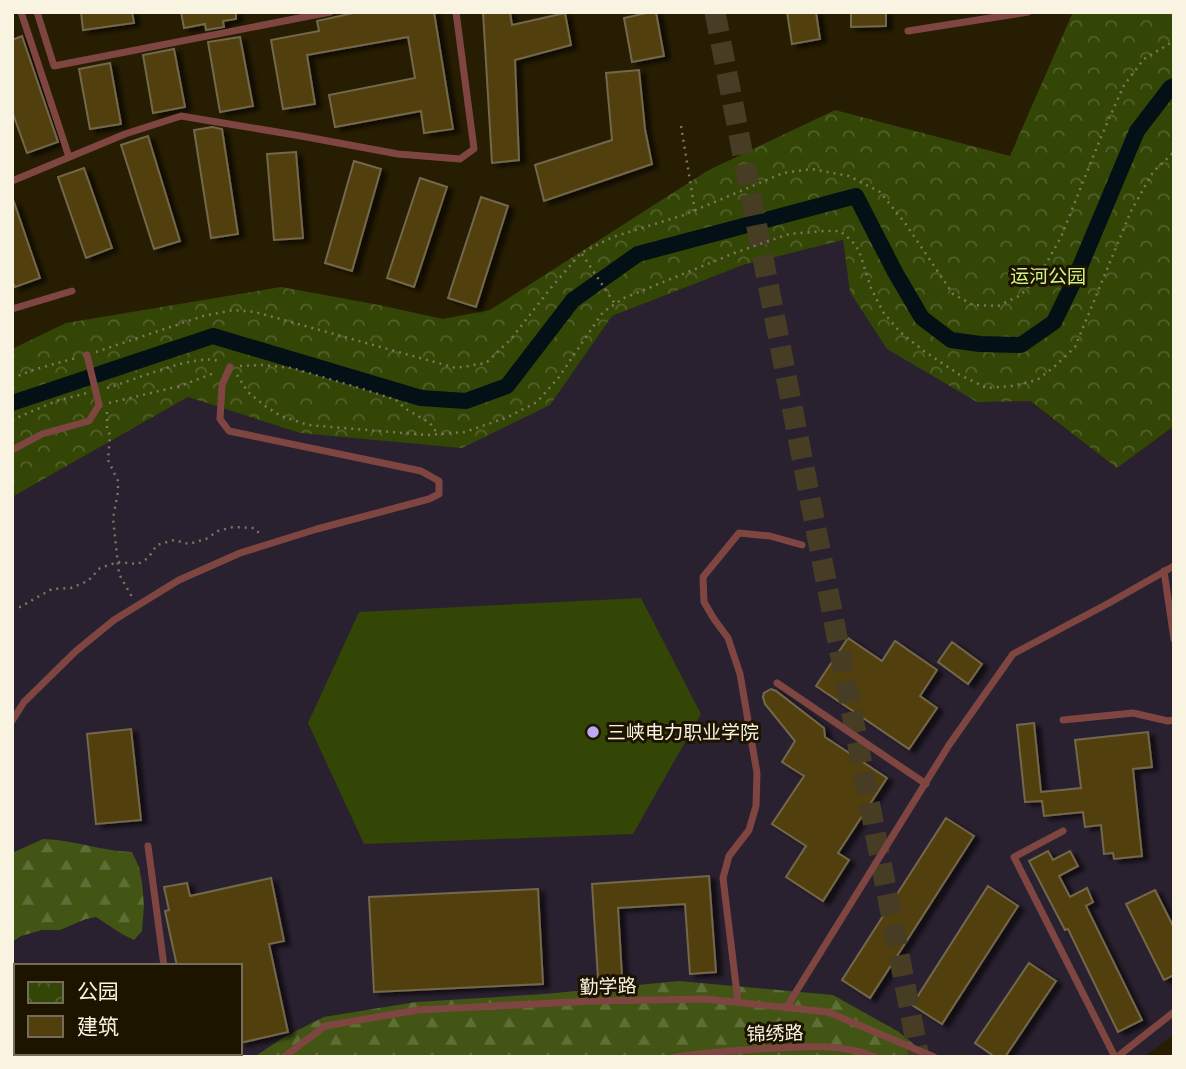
<svg xmlns="http://www.w3.org/2000/svg" width="1186" height="1069" font-family="'Fira Sans','Noto Sans SC',sans-serif">
  <style>
    .education { fill: #2a2130; fill-rule: evenodd }
    .forest { fill: url(#forest-firs) }
    .park { fill: url(#park-crowns) }
    .pitch { fill: #344606 }
    .lines { fill: none; stroke-linecap: round; stroke-linejoin: round }
    .canal { stroke: #031015; stroke-width: 16 }
    .building { fill: #51400e; stroke: #73674b; stroke-width: 2; filter: url(#shadow) }
    .primary-tunnel { stroke: #463d24; stroke-width: 21; stroke-dasharray: 21 10; stroke-linecap: butt }
    .path { stroke: #7e755e; stroke-width: 2.5; stroke-dasharray: 2 5; stroke-linecap: butt }
    .lane { stroke: #7f4641; stroke-width: 7 }
    .lane-bridge { stroke: #7f4641; stroke-width: 7 }
    .poi-dot { fill: #bcaaf5; stroke: #1d1400; stroke-width: 2.5 }
    .labels { text-anchor: middle; stroke-width: 6; stroke-linejoin: round; paint-order: stroke }
    .park-label { font-size: 19px; fill: #cef485; stroke: #1d1400 }
    .poi-label { font-size: 19px; fill: #f9f3e2; stroke: #1d1400; text-anchor: start }
    .street-label { font-size: 19px; fill: #f9f3e2; stroke: #1d1400 }
  </style>
  <defs>
    <pattern id="forest-firs" width="22" height="20" patternUnits="userSpaceOnUse" patternTransform="scale(1.75)"><rect width="22" height="20" fill="#425514"/><path d="M5 1l3.5 6h-7zM16 11l3.5 6h-7z" fill="#5e6e36"/></pattern>
    <pattern id="park-crowns" width="20" height="18" patternUnits="userSpaceOnUse" patternTransform="scale(1.75)"><rect width="20" height="18" fill="#344606"/><path d="M2 6a3 3 0 1 1 6 0M12 15a3 3 0 1 1 6 0" fill="none" stroke="#52612a"/></pattern>
    <filter id="shadow"><feDropShadow dx="6" dy="3.5" stdDeviation="2" flood-color="#0009"/></filter>
  </defs>
  <rect width="100%" height="100%" fill="#271d02"/>
  <path class="education" d="M843,240L850,292L977,401H1029L1117,468L1174,426V1034L1144,1057H12V497L188,397L300,433L550,405L612,316L743,265ZM16,966H240V1053H16Z"/>
  <path class="forest" d="M43,839C74,840 101,851 132,852L139,867L142,883L144,906L142,931L134,940L122,934L96,917L86,919L60,930H42L21,936L12,942V853Z
    M679,981L833,995L899,1032L929,1057H254L284,1037L324,1017L416,1002L545,994Z"/>
  <path class="park" d="M1073,12H1174V426L1117,468L1030,401L977,402L887,349L850,292L843,240L743,265L612,316L550,405L462,448L300,433L188,397L12,497V349L66,323L281,287L379,305L443,319L490,310L707,171L835,110L1010,156Z"/>
  <path class="pitch" d="M641,598L701,714L633,834L364,844L308,723L359,612Z"/>
  <g class="lines">
    <path class="canal" d="M12,403L213,336L421,398L466,401L507,386L573,300L638,254L856,196L895,272L922,318L951,340L980,344L1021,345L1054,322L1074,281L1137,131L1170,88L1174,86"/>
  </g>
  <path class="building" d="M81,12H132L134,23L83,30Z
    M181,12H236V19L223,21L224,27L206,30L205,24L184,28Z
    M358,12H434L453,129L424,133L421,111L335,127L329,95L415,78L408,37L307,55L315,104L283,109L271,40L319,31L317,21Z
    M483,12H510L512,25L565,13L571,45L515,60L519,160L492,163Z
    M651,12H656L664,56L632,62L624,18Z
    M787,12H816L820,39L792,44Z
    M851,12H886V26L851,27Z
    M22,36L58,142L27,153L12,111V40Z
    M240,37L253,106L220,112L208,42Z
    M174,49L185,107L153,113L143,55Z
    M110,63L121,124L90,129L79,69Z
    M639,70L645,129L652,164L544,201L535,165L612,140L606,73Z
    M212,127L222,129L238,234L211,238L194,130Z
    M148,136L180,241L154,249L121,145Z
    M296,152L303,238L274,240L267,154Z
    M354,161L381,169L352,271L325,263Z
    M84,168L112,248L86,258L58,177Z
    M420,178L447,187L414,287L387,278Z
    M481,197L508,206L476,307L448,298Z
    M14,202L40,278L15,287L12,281V203Z
    M848,638L882,661L895,641L937,670L920,696L937,708L909,749L816,686Z
    M952,642L982,664L968,684L938,662Z
    M771,689L776,691L824,728L825,737L887,778L838,853L849,860L823,901L786,877L806,846L772,824L804,776L782,762L795,741L765,704L763,697L764,693Z
    M1034,723L1041,792L1081,788L1075,740L1148,732L1152,767L1133,769L1142,856L1114,859L1113,853L1104,854L1101,825L1085,827L1083,812L1044,816L1042,801L1025,802L1017,725Z
    M131,729L141,820L96,824L87,734Z
    M946,818L974,836L870,998L842,980Z
    M1048,851L1053,860L1070,851L1078,866L1059,876L1070,897L1087,888L1093,902L1086,906L1142,1020L1118,1032L1068,929L1065,930L1029,861Z
    M709,876L716,972L690,974L685,904L618,908L622,976L598,978L592,884Z
    M271,878L284,941L269,944L288,1032L240,1043V966H177L165,911L169,910L164,887L187,883L190,896Z
    M988,886L1018,906L942,1024L912,1005Z
    M538,889L543,984L374,992L369,897Z
    M1155,890L1174,928V975L1164,980L1126,904Z
    M1029,963L1056,981L1005,1057H995L975,1043Z"/>
  <g class="lines">
    <path class="primary-tunnel" d="M715,12L919,1057"/>
    <path class="path" d="M681,126L695,211
      M582,254L615,304
      M96,352L203,316L234,310L255,312L456,368L486,363L511,339L550,289L581,253L613,237L684,215L783,173L812,169L849,176L880,192L905,223L953,294L973,305L998,306L1021,295L1042,271L1061,237L1101,137L1124,85L1144,59L1169,44L1174,43
      M240,366L263,365L292,368L366,390L396,400L406,409L430,423L437,433
      M237,375L248,392L265,406L281,416L308,425L427,435L465,432L508,417L537,402L559,377L603,312L624,298L737,252L789,234L824,231H840L852,241L859,251L871,288L883,312L900,332L924,351L960,375L987,388L1012,386L1037,380L1054,367L1075,347L1131,211L1153,172L1174,152
      M12,378L36,369L76,358
      M107,388C133,381 199,351 221,362
      M109,403L180,386L214,373
      M107,412V428L110,435L108,460L118,481V492L113,518L119,574L132,597
      M12,420L56,401L87,393
      M12,607H20L52,589L71,588L88,581L100,568L118,562L138,564L148,558L157,545L174,540L189,544L206,539L218,531L233,527L254,528L262,536"/>
    <path class="lane" d="M21,12L69,157
      M37,12L54,66L330,12
      M908,31L1028,12
      M12,181L125,134L181,116L301,136L398,154L460,159L474,149L456,12
      M12,309L72,291
      M12,450L42,434L89,421L99,405
      M1164,571L1174,639
      M777,683L926,784
      M1063,720L1133,713L1168,721L1174,720
      M12,721L24,702L76,651L114,620L179,580L240,553L317,529L429,499L439,494V481L421,471L229,431L220,419L222,385L230,367
      M1063,831L1014,857L1115,1057
      M148,846L164,966
      M738,1002L723,878L729,856L749,830L756,806L757,773L740,674L728,638L714,619L704,602L703,577L739,533L770,536L802,545
      M786,1008L949,745L1013,654L1109,603L1174,566
      M12,1026L16,1024
      M175,1053L176,1057
      M284,1057L325,1026L418,1010L593,1001L705,999L828,1012L934,1057
      M675,1057C702,1053 729,1051 757,1049C795,1047 839,1042 875,1057
      M1117,1057L1174,1012"/>
    <path class="lane-bridge" d="M87,355L99,405"/>
  </g>
  <circle class="poi-dot" cx="593" cy="732" r="7"/>
  <g class="labels">
    <g class="park-label">
      <text x="1048" y="283">运河公园</text>
    </g>
    <g class="poi-label">
      <text x="607" y="739">三峡电力职业学院</text>
    </g>
    <g class="street-label">
      <text transform="translate(608 986) rotate(-2)" y="7">勤学路</text>
      <text transform="translate(775 1033) rotate(-2)" y="7">锦绣路</text>
    </g>
  </g>
  <rect width="1186" height="1069" fill="none" stroke="#f9f3e2" stroke-width="28"/>
  <rect x="14" y="964" width="228" height="91" fill="#1d1400" stroke="#756d5a" stroke-width="2"/>
  <rect x="28" y="982" width="35" height="21" fill="url(#park-crowns)" stroke="#756d5a" stroke-width="2"/>
  <text x="77" y="999" font-size="21" fill="#f9f3e2">公园</text>
  <rect x="28" y="1016" width="35" height="21" fill="#51400e" stroke="#756d5a" stroke-width="2"/>
  <text x="77" y="1034" font-size="21" fill="#f9f3e2">建筑</text>
</svg>
